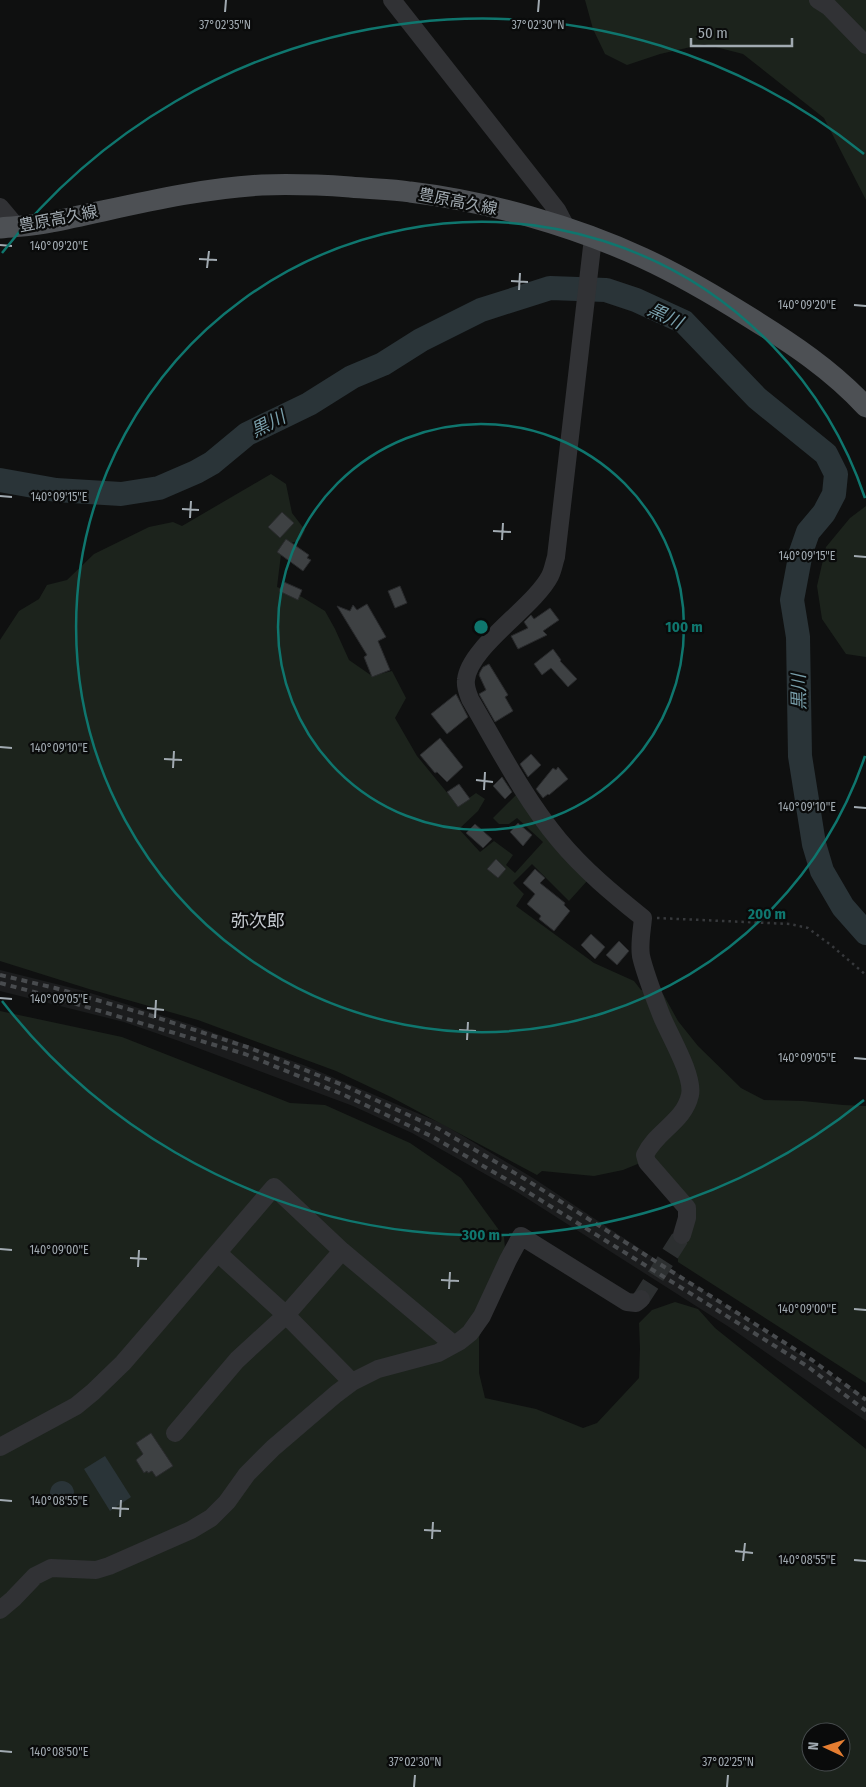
<svg xmlns="http://www.w3.org/2000/svg" width="866" height="1787" font-family="'Fira Sans Condensed','Noto Sans JP',sans-serif">
  <style>
    .built { fill: #1b1c1d }
    .green { fill: #1c231c; fill-rule: evenodd }
    .water { fill: #2a3438 }
    .lines { fill: none; stroke-linecap: round; stroke-linejoin: round }
    .river { stroke: #2a3438; stroke-width: 24 }
    .building { fill: #3e4143; stroke: #292a2c }
    .minor-tunnel { stroke: #2c2f30; stroke-width: 18; stroke-dasharray: 18 9; stroke-linecap: butt }
    .path { stroke: #37393c; stroke-width: 2.5; stroke-dasharray: 2.5 4; stroke-linecap: butt }
    .minor { stroke: #313235; stroke-width: 18 }
    .major { stroke: #4d5054; stroke-width: 21 }
    .rail { stroke: #484b4e; stroke-width: 4; stroke-dasharray: 6 5; stroke-linecap: butt }
    .ticks { fill: none; stroke: #a1aab1; stroke-width: 2 }
    .ring { fill: none; stroke: #0f766e; stroke-width: 2.5 }
    .labels { text-anchor: middle; stroke-width: 4.5; stroke-linejoin: round; paint-order: stroke }
    .street-label { font-size: 16px; fill: #a1aab1; stroke: #0a0b0b }
    .water-label { font-size: 18px; font-style: italic; fill: #799fab; stroke: #0a0b0b }
    .neighbourhood-label { font-size: 18px; fill: #c2c7cd; stroke: #0a0b0b }
    .ticks-label { font-size: 12px; text-anchor: middle; fill: #a1aab1; stroke: #0a0b0b; stroke-width: 4.5; stroke-linejoin: round; paint-order: stroke }
    .centre { fill: #0f766e; stroke: #0a0b0b; stroke-width: 2.5 }
    .ring-label { font-size: 15px; text-anchor: middle; font-weight: bold; fill: #0f766e; stroke: #0a0b0b; stroke-width: 4.5; stroke-linejoin: round; paint-order: stroke }
  </style>
  <rect width="100%" height="100%" fill="#0f1010"/>
  <path class="built" d="M0,970L84,991L192,1025L306,1066L443,1124L533,1178L866,1398V1421L729,1327L517,1192L412,1133L353,1106L179,1041L124,1022L0,991Z"/>
  <path class="green" d="M585,0H866V200L824,118L743,54L704,44L660,54L627,65L605,54L593,29Z
    M271,474L286,484L292,513L305,530L300,540L282,546L277,587L302,597L325,611L335,629L349,660L372,676L392,671L406,698L395,718L417,756L458,806L476,793L485,799L478,811L459,829L480,852L494,841L513,855L506,865L515,873L543,842L517,818L509,824H499L493,818L517,794L587,881L569,901L532,864L513,883L524,894L516,906L594,963L634,981L641,990L663,994L678,1021L698,1046L741,1088L764,1100L803,1101L843,1105L866,1106V1383L678,1262V1254L692,1217L640,1163L623,1170L594,1176L542,1171L537,1175L391,1097L336,1071L198,1020L89,989L0,961V640L19,611L39,599L47,585L67,580L94,554L149,527L173,522L182,526Z
    M866,506V657L846,654L822,619L817,586L826,547L850,518Z
    M0,1011L122,1037L290,1103L325,1105L410,1143L461,1178L504,1237L507,1272L479,1337V1373L485,1398L536,1409L583,1428L597,1423L639,1378L640,1349L639,1323L652,1310L675,1302L698,1309L715,1328L866,1449V1787H0ZM811,1732H841V1762H811Z"/>
  <path class="water" d="M105,1456L131,1497L110,1511L84,1469Z
    M50 1493a12 12 0 1 1 24 0a12 12 0 1 1-24 0Z"/>
  <g class="lines">
    <path class="river" d="M0,480L56,490L121,494L159,488L196,472L212,463L247,434L309,404L352,377L383,364L421,340L481,310L550,288L606,290L636,300L684,322L757,398L826,454L836,474L834,494L824,513L808,532L801,552L792,600L798,637L800,756L814,844L822,871L843,907L866,933"/>
  </g>
  <path class="building" d="M282,512L294,523L280,538L268,527Z
    M286,539L309,555L307,558L311,560L303,571L277,552Z
    M284,582L302,590L298,600L279,591Z
    M400,586L407,603L395,608L388,591Z
    M367,604L386,637L378,641L390,670L372,677L364,657L367,655L337,606L350,611L353,605L357,610Z
    M550,608L559,620L543,631L547,635L518,649L511,636L528,628L524,622L531,615L534,619Z
    M553,649L561,660L560,661L577,679L568,687L551,668L542,675L534,664Z
    M489,664L508,695L505,697L513,711L495,722L479,694L486,690L479,675L480,672L483,667Z
    M456,694L468,717L447,734L431,714Z
    M440,738L463,767L447,782L437,772L435,773L420,755Z
    M531,754L541,765L528,777L520,764Z
    M558,767L568,779L549,795L548,794L543,798L536,789L553,768L556,770Z
    M502,777L512,792L505,799L493,786Z
    M459,784L470,799L458,807L447,792Z
    M518,823L532,835L523,846L510,832Z
    M475,824L492,839L483,848L466,833Z
    M496,859L506,869L498,878L487,869Z
    M535,869L545,878L540,883L565,903L564,905L570,911L554,931L539,919L541,916L527,904L535,894L523,883Z
    M591,934L605,947L595,959L581,945Z
    M619,941L629,951L617,965L606,955Z
    M151,1433L173,1466L156,1477L152,1471L148,1473L147,1471L144,1473L136,1460L143,1454L136,1443Z"/>
  <g class="lines">
    <path class="minor-tunnel" d="M641,1299L682,1235"/>
    <path class="path" d="M657,918L790,924L808,928L832,946L866,975"/>
    <path class="minor" d="M392,0L557,210L567,229
      M818,0L829,7L866,45
      M0,207L16,226
      M593,238L556,557C554,563 553,570 550,576C534,607 469,647 466,680C465,687 468,693 470,699C498,747 524,798 559,840C584,870 613,894 643,918C642,930 639,944 641,956C645,974 655,999 662,1017C670,1036 694,1076 690,1095C684,1122 656,1131 645,1155L647,1162L687,1208V1218L682,1235
      M219,1254L286,1315L352,1382
      M175,1433L237,1360L286,1315L342,1251
      M0,1447L76,1406L93,1392L123,1363L155,1326L274,1187L342,1251L453,1344
      M0,1610L13,1599L35,1576L51,1568L96,1570L109,1566L191,1530L211,1518L227,1502L247,1474L273,1448L336,1394L352,1382L378,1369L438,1353L460,1341L470,1333L482,1316L508,1260L521,1236L627,1302L636,1303L641,1299"/>
    <path class="major" d="M0,228C17,226 34,226 51,222C121,208 190,189 262,185C291,184 321,185 350,187C370,189 391,189 410,192C486,201 574,226 643,258C680,275 714,295 749,317C791,343 832,370 866,407"/>
    <path class="rail" d="M0,975L55,988L152,1016L250,1048L345,1086L439,1129L525,1179L812,1360L866,1400
      M0,983L53,997L245,1054L342,1094L431,1136L518,1186L807,1366L866,1411"/>
  </g>
  <path class="ticks" d="M225,12L226,0M538,12L539,0M0,245L12,246M199,259L217,260M207,268L209,251M511,281L528,282M519,290L520,273M854,305L866,306M0,496L12,497M182,509L199,510M190,518L191,501M493,531L511,532M502,540L503,523M854,556L866,557M0,747L12,748M164,759L182,760M173,768L174,751M476,780L493,782M484,790L485,772M854,807L866,808M0,998L12,999M147,1008L164,1010M155,1018L156,1000M459,1030L476,1031M467,1040L468,1022M854,1058L866,1059M0,1249L12,1250M130,1258L147,1259M138,1267L139,1250M441,1280L459,1281M449,1289L450,1272M854,1309L866,1310M0,1500L12,1501M112,1508L129,1509M120,1517L121,1500M424,1530L441,1531M432,1539L433,1522M735,1551L753,1553M854,1560L866,1561M743,1561L745,1543M0,1751L12,1752M414,1787L415,1775M727,1787L728,1775"/>
  <g class="ring">
    <circle cx="481" cy="627" r="203"/>
    <path d="M865 756A405 405 0 1 1 865 498"/>
    <path d="M864 1100A608 608 0 0 1 2 1001M2 253A608 608 0 0 1 864 154"/>
  </g>
  <g class="labels">
    <g class="street-label">
      <text transform="translate(458 201) rotate(11)" y="6">豊原高久線</text>
      <text transform="translate(58 218) rotate(-11)" y="6">豊原高久線</text>
    </g>
    <g class="water-label">
      <text transform="translate(665 316) rotate(25)" y="6">黒川</text>
      <text transform="translate(268 424) rotate(-27)" y="6">黒川</text>
      <text transform="translate(799 692) rotate(-91)" y="6">黒川</text>
    </g>
    <g class="neighbourhood-label">
      <text x="258" y="927">弥次郎</text>
    </g>
  </g>
  <g class="ticks-label">
    <text x="225" y="29">37°02'35"N</text>
    <text x="538" y="29">37°02'30"N</text>
    <text x="59" y="250">140°09'20"E</text>
    <text x="807" y="309">140°09'20"E</text>
    <text x="59" y="501">140°09'15"E</text>
    <text x="807" y="560">140°09'15"E</text>
    <text x="59" y="752">140°09'10"E</text>
    <text x="807" y="811">140°09'10"E</text>
    <text x="59" y="1003">140°09'05"E</text>
    <text x="807" y="1062">140°09'05"E</text>
    <text x="59" y="1254">140°09'00"E</text>
    <text x="807" y="1313">140°09'00"E</text>
    <text x="59" y="1505">140°08'55"E</text>
    <text x="807" y="1564">140°08'55"E</text>
    <text x="59" y="1756">140°08'50"E</text>
    <text x="415" y="1766">37°02'30"N</text>
    <text x="728" y="1766">37°02'25"N</text>
  </g>
  <circle cx="481" cy="627" r="8" class="centre"/>
  <g class="ring-label">
    <text x="684" y="632">100 m</text>
    <text x="767" y="919">200 m</text>
    <text x="481" y="1240">300 m</text>
  </g>
  <g transform="translate(826 1747) rotate(274)"><circle r="24" fill="#0a0b0b" stroke="#464b4d"/>
  <path d="M0-4L9 19L0 12L-9 19Z" fill="#e67e31"/>
  <text y="-8" font-size="14" font-weight="bold" text-anchor="middle" fill="#a1aab1">N</text>
  </g>
  <path d="M691 38v8h101v-8" fill="none" stroke="#a1aab1" stroke-width="2.5"/>
  <text x="698" y="38" font-size="15" fill="#a1aab1" stroke="#0a0b0b" stroke-width="4" paint-order="stroke">50 m</text>
</svg>
